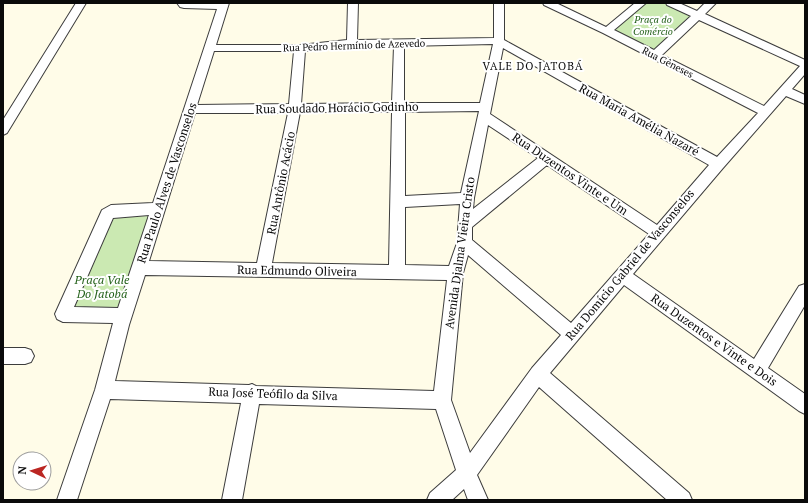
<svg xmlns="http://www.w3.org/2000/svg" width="808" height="503" font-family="'PT Serif',serif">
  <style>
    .green { fill: #cbe9b2 }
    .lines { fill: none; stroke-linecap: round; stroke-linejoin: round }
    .minor-casing { stroke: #3d3d3d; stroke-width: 2 }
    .minor { fill: #fff; fill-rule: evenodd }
    .labels { text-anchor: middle; stroke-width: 4; stroke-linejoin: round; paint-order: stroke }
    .far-park-label { font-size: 10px; font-style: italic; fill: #25621b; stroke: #fff }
    .far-street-label { font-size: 10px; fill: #0a0a0a; stroke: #fff }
    .far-neighbourhood-label { font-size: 11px; letter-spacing: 1px; fill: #0a0a0a; stroke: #fff }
    .street-label { font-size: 12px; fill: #0a0a0a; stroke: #fff }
    .park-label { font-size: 12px; font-style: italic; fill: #25621b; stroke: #fff }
  </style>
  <rect width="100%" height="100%" fill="#fffce8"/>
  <path class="green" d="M646,3H663L693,17L653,52L612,31Z
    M152,216L119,312L66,310L107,217Z"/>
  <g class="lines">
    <g class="minor-casing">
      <path id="minor" d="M76,3H86L7,133L3,135V120Z
        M177,3H229L216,45H300L347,40L348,3H358L357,40L494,38V3H504V40L717,157L758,113L603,33L544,5L543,3H556L606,27L635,3H646L614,30L654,50L691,16L667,5L666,3H679L697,11L705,3H716L705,14L805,60V74L792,89L805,95V104L786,96L723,168L633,274L754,359L799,286L805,284V305L768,368L805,394V414L799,411L624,285L550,373L689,493L692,500H667L539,387L477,475L488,500H468L464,489L452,500H427L430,493L456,470L436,409L259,404L242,500H222L241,403L110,399L77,500H57L95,390L113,323L63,322L57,319L55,314L102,210L111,205L153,203L217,9L184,8L180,7ZM699,20L800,66L764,106L662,55ZM493,44L480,103H404V46ZM352,46H394L392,103L301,104L305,51ZM503,48L709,165L657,225L490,114ZM214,51H294L289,104L197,105ZM479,111L461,193L405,196V112ZM300,112H392L389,265L272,263ZM195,113H288L257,263L149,261ZM488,125L538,158L473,209L474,198ZM547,165L649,234L571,323L472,240V227ZM460,204L457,243L449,266L405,265V207ZM149,215L118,308L74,307L113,218ZM468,255L561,335L532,368L470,453L451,400L463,273ZM145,275L447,280L434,391L256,386L252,384L249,385L115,381L129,325Z
        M3,348H25L31,350L34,356L31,362L25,364H3Z"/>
    </g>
    <use href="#minor" class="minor"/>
  </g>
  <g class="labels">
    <g class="far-park-label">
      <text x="653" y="23">Praça do<tspan x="653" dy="12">Comércio</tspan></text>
    </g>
    <g class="far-street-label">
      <text transform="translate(354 45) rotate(-2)" y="4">Rua Pedro Hermínio de Azevedo</text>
      <text transform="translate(668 62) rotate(27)" y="4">Rua Gêneses</text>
    </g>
    <g class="far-neighbourhood-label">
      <text x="533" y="70">VALE DO JATOBÁ</text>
    </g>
    <g class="street-label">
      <text transform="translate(337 108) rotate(-1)" y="4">Rua Soudado Horácio Godinho</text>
      <text transform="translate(639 120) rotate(29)" y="4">Rua Maria Amélia Nazaré</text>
      <text transform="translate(570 174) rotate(34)" y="4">Rua Duzentos Vinte e Um</text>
      <text transform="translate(167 183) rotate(-72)" y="4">Rua Paulo Alves de Vasconselos</text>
      <text transform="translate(281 183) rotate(-79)" y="4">Rua Antônio Acácio</text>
      <text transform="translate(460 253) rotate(-82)" y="4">Avenida Djalma Vieira Cristo</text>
      <text transform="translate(630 265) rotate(-50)" y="4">Rua Domício Gabriel de Vasconselos</text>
      <text transform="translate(297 271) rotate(1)" y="4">Rua Edmundo Oliveira</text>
      <text transform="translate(714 340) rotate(35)" y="4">Rua Duzentos e Vinte e Dois</text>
      <text transform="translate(273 394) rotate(2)" y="4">Rua José Teófilo da Silva</text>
    </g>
    <g class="park-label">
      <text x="102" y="284">Praça Vale<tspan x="102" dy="14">Do Jatobá</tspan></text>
    </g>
  </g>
  <rect width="808" height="503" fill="none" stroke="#0a0a0a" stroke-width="8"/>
  <g transform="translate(32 471) rotate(274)"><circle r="19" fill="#ffffff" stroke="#9d9d9d"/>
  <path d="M0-3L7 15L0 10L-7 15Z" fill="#bb2622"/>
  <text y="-6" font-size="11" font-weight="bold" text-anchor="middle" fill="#0a0a0a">N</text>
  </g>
</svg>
